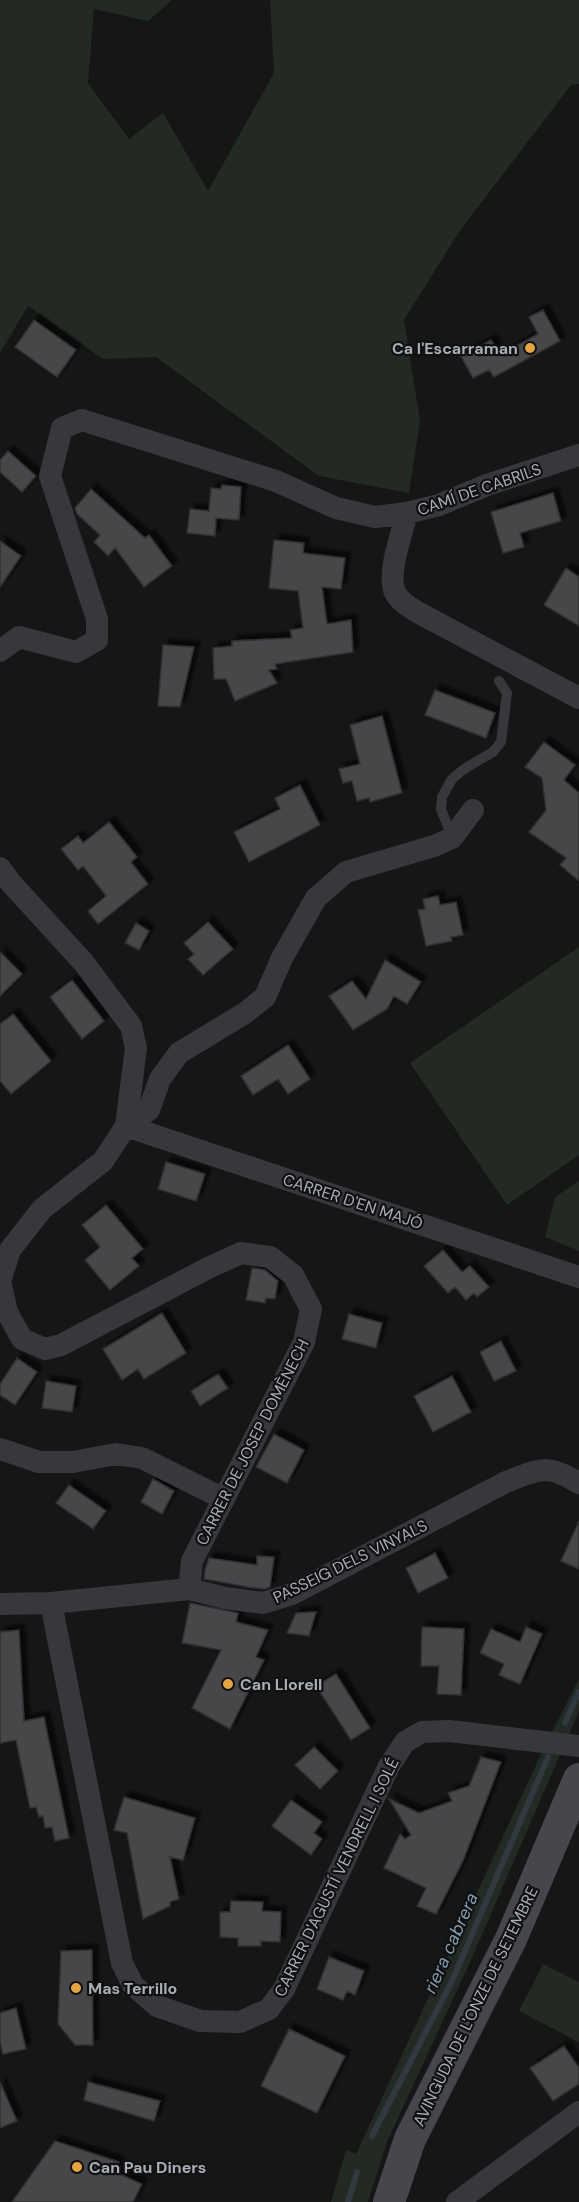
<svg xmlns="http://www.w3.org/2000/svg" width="579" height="2202" font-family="'DM Sans',sans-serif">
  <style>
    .green { fill: #222a23 }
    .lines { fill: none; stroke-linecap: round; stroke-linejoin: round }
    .stream { stroke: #30393f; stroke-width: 6 }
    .building { fill: #45464a; stroke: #303033; stroke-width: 1.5; filter: url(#shadow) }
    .lane { stroke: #37383c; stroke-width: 10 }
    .street { stroke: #37383c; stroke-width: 22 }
    .secondary { stroke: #45474c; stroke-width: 32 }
    .poi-dot { fill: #e3a442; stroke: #111112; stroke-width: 2 }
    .labels { text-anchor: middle; stroke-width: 4.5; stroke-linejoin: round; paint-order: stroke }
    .poi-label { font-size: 16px; font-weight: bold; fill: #a9aeb6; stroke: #111112; text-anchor: start }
    .street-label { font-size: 16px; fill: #a9aeb6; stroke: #111112 }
    .water-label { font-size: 18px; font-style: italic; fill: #839caf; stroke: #111112 }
  </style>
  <defs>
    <filter id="shadow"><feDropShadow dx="5.5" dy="-5.5" stdDeviation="1.5" flood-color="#0009"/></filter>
  </defs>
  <rect width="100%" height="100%" fill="#161617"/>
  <path class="green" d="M0,0H172L148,21L94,9L88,83L129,139L163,113L208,191L274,73L270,0H579V84L571,85L459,232L404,320L420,421L409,493L319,476L156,357L103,359L28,306L0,353Z
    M579,947V1155L507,1205L410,1063Z
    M579,1181V1251L545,1237L555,1197Z
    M579,1679V1711L471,1960L387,2142L368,2202H331L346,2150L356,2154L543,1750Z
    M543,1964L579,1982V2042L519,2011Z"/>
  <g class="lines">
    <path class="stream" d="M565,1723L579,1692
      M372,2136L452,1981L548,1757
      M348,2202L357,2172"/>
  </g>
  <path class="building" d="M543,310L560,341L494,377L489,370L473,378L461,356L491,340L500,355L538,334L529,317Z
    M34,320L76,350L57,377L15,347Z
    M8,451L36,476L22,492L0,472V460Z
    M222,485L241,487L239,520L216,518L215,536L187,533L190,509L209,511L211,488L221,489Z
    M91,489L145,538L149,535L172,566L144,587L115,548L108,556L94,542L100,535L77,514L75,508Z
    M553,493L561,521L520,533L524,547L503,553L491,512Z
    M274,540L304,543L303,553L345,558L341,589L322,587L327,624L351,620L353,652L275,664L277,669L269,670L277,683L235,701L226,679H214L213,648L232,646V641L292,638L290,630L303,628L298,591L269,588Z
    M0,541L21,556L0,587Z
    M566,568L579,577V626L544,605Z
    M163,645L194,647L180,707L158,706Z
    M435,690L495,713L486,738L425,715Z
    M382,716L402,793L370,802L369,798L357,801L352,781L343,783L339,769L360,764L350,725Z
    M544,742L575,765L564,780L579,793V881L560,865L566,858L529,832L546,810L542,778L525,767Z
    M300,785L320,825L249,862L234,832L280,809L275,798Z
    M109,822L137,857L131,862L148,884L98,924L88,911L106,896L83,866L78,870L61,849L78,836L83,843Z
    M438,896L440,905L456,902L463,935L451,937L452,941L426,946L418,910L425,909L423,899Z
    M208,922L233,949L203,975L188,959L194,954L184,943Z
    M136,923L149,931L139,950L125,943Z
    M0,952L22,974L0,996Z
    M385,960L421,982L407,1004L394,996L387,1009L353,1030L329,996L352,981L366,999Z
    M72,980L104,1021L82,1039L50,997Z
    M13,1014L51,1061L11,1094L0,1081V1024Z
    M288,1045L310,1079L288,1094L278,1079L253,1095L241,1076Z
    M166,1162L205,1174L196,1201L158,1189Z
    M106,1205L143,1249L132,1258L139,1266L110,1290L85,1260L100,1247L82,1225Z
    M443,1250L462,1272L470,1266L489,1287L477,1297L474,1293L466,1300L455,1287L448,1293L424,1266Z
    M252,1268L265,1270L278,1281L275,1299L266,1298L265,1303L246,1300Z
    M162,1313L186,1353L144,1379L138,1369L122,1380L103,1349Z
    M349,1314L382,1323L376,1348L342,1339Z
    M501,1341L516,1371L494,1381L480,1352Z
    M17,1358L37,1372L15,1405L0,1395V1384Z
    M218,1374L228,1388L200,1406L191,1391Z
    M452,1376L471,1412L433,1432L414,1396Z
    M46,1381L76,1386L72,1412L42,1408Z
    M274,1434L304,1450L287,1483L256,1467Z
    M153,1479L174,1491L162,1514L141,1502Z
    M69,1485L106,1511L93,1529L56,1503Z
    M579,1521V1569L561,1561Z
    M435,1553L448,1578L418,1593L406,1568Z
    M257,1556L274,1557L270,1587L264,1589L248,1587L204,1579L205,1570L209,1558L257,1565Z
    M190,1603L238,1613L236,1622L268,1630L256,1657L264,1660L230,1729L192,1708L221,1650L182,1643Z
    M316,1612L309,1636L287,1633L296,1613Z
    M422,1627L464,1629L461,1695L437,1694L439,1666H421Z
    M526,1627L542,1634L520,1684L499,1675L504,1664L480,1653L491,1629L520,1642Z
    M19,1630L24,1721L44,1717L69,1838L55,1841L52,1827L45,1828L43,1816L39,1817L36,1807L30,1808L16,1740L0,1743V1632Z
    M336,1674L370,1728L351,1740L316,1686Z
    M314,1747L338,1771L320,1789L295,1765Z
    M481,1757L501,1762L463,1861L436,1914L417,1906L426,1888L384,1868L400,1834L405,1839L411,1835L389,1799L419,1813L452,1801L448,1793L469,1786Z
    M124,1797L195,1818L183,1860L170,1857L179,1899L170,1902V1906L143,1919L127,1833L114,1830Z
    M291,1800L322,1822L314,1833L322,1839L311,1855L272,1826Z
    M231,1901L263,1902L262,1911L281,1912L280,1942L261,1941V1946H238V1938L220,1937V1912H230Z
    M92,1950L93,2045H75L58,2024L61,1951Z
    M329,1957L364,1971L355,1995L347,1991L343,2000L317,1989Z
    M16,2008L26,2049L3,2054L0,2042V2013Z
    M289,2029L345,2056L317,2113L261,2086Z
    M564,2046L579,2068V2084L553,2101L530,2068Z
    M0,2082L17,2121L0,2128Z
    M88,2082L160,2101L154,2121L84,2100Z
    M55,2141L119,2162L115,2172L142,2184L133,2202H12Z"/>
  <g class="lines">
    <path class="lane" d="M452,837L441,809L442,797L452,779L464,769L493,752L501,742L507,693L499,681"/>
    <path class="street" d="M407,513C402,533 388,570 394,590C398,601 409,607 419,613L579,698
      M0,651L19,637L76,652L97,640V619L50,476L62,428L82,420L276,481L336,508L375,517L407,513L439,505L487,485L579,455
      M0,868L10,882L84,963L131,1026L136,1048L126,1126L103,1161L42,1209L10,1250L0,1281L7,1312L22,1339L45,1349L61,1345L210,1267L241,1253L270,1257L293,1275L311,1309L304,1342L192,1561L189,1589
      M126,1126L149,1110L160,1079L179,1053L245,1013L265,997L282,958L316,898L346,872L434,846L452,838L473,810
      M126,1126L579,1277
      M0,1449L39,1462H73L116,1454L142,1458L224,1499
      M51,1603L122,1963L133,1985L157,2006L200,2021L240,2022L269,2009L284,1989L389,1766L405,1742L422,1732L449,1731L579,1746
      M0,1604L51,1603L189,1589L225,1598L263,1603L292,1594L506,1482C540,1469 546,1463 579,1483
      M457,2202L579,2112"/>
    <path class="secondary" d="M389,2202L410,2139L511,1939L579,1779"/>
  </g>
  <g class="poi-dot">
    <circle cx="530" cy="348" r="6"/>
    <circle cx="228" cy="1684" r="6"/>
    <circle cx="76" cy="1988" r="6"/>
    <circle cx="77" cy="2167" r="6"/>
  </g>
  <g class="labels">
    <g class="poi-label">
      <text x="518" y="354" text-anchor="end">Ca l'Escarraman</text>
      <text x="240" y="1690">Can Llorell</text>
      <text x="88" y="1994">Mas Terrillo</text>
      <text x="89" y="2173">Can Pau Diners</text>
    </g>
    <g class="street-label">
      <text transform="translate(479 489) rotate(-19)" y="6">CAMÍ DE CABRILS</text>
      <text transform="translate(353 1201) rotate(18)" y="6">CARRER D'EN MAJÓ</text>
      <text transform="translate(252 1442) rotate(-63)" y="6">CARRER DE JOSEP DOMÈNECH</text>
      <text transform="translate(350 1561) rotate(-26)" y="6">PASSEIG DELS VINYALS</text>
      <text transform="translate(336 1877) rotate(-64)" y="6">CARRER D'AGUSTÍ VENDRELL I SOLÉ</text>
      <text transform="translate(475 2006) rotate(-64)" y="6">AVINGUDA DE L'ONZE DE SETEMBRE</text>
    </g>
    <g class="water-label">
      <text transform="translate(451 1943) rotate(-66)" y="6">riera cabrera</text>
    </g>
  </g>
</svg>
